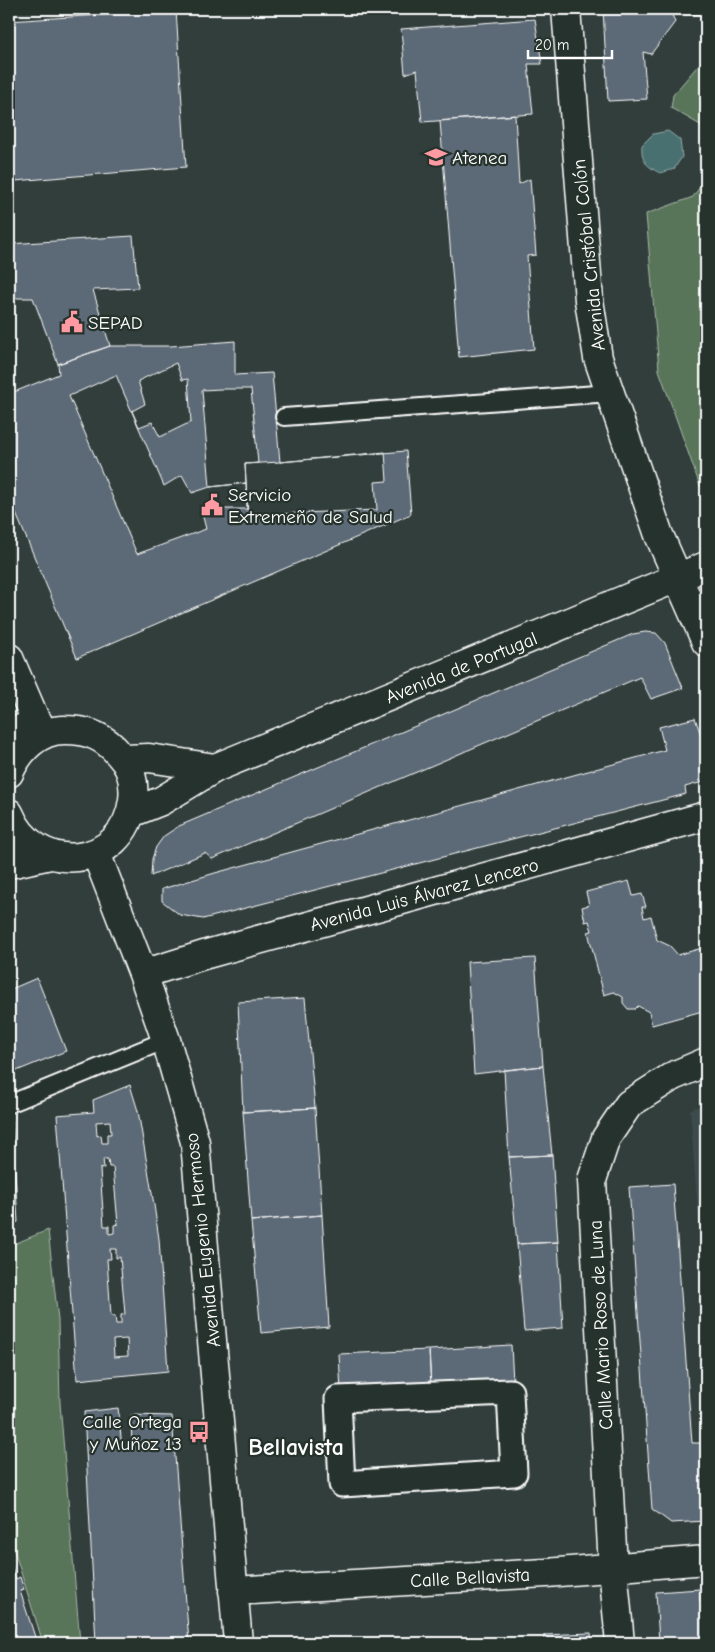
<svg xmlns="http://www.w3.org/2000/svg" width="715" height="1652" font-family="'Comic Neue',sans-serif">
  <style>
    .built { fill: #3e4b4d }
    .green { fill: #59745a; stroke: #acbaac }
    .water { fill: #4a6f70; stroke: #92a9a9 }
    .building { fill: #5c6976; stroke: #fff; fill-rule: evenodd }
    .lines { fill: none; stroke-linecap: round; stroke-linejoin: round }
    .service-casing { stroke: #fff; stroke-width: 20 }
    .pedestrian-casing { stroke: #fff; stroke-width: 29 }
    .minor-casing { stroke: #fff; stroke-width: 31 }
    .tertiary-casing { stroke: #fff; stroke-width: 31 }
    .service { stroke: #26332d; stroke-width: 16 }
    .pedestrian { stroke: #26332d; stroke-width: 25 }
    .minor { stroke: #26332d; stroke-width: 28 }
    .tertiary { stroke: #26332d; stroke-width: 28 }
    .labels { text-anchor: middle; stroke-width: 4.5; stroke-linejoin: round; paint-order: stroke }
    .poi-label { font-size: 19px; fill: #fff; stroke: #26332d; text-anchor: start }
    .street-label { font-size: 19px; fill: #fff; stroke: #26332d }
    .district-label { font-size: 24px; font-weight: bold; fill: #fff; stroke: #26332d }
  </style>
  <rect width="100%" height="100%" fill="#313e3c"/>
  <filter id="ink" filterUnits="userSpaceOnUse"><feTurbulence type="fractalNoise" baseFrequency=".02" numOctaves="2"/><feDisplacementMap in="SourceGraphic" scale="10" xChannelSelector="R" yChannelSelector="G"/><feConvolveMatrix kernelMatrix="1 2 1 2 8 2 1 2 1" color-interpolation-filters="sRGB"/></filter>
  <g filter="url(#ink)">
    <path class="built" d="M706,1103V1319L690,1110Z"/>
    <path class="green" d="M706,56V140L702,126L671,108L673,95Z
      M706,178V490L700,486L659,370L646,214L693,197Z
      M48,1230L58,1320L60,1403L80,1643H43L9,1534V1246Z"/>
    <path class="water" d="M668,131L680,140L682,157L674,169L660,173C646,166 641,161 642,145L653,134Z"/>
    <path class="building" d="M603,9H706V14L672,15L675,22L651,54L643,52L647,99L608,101Z
      M176,10L186,167L15,181L9,69V21Z
      M535,19L542,64H528L533,114L422,122L417,70L405,74L401,29Z
      M515,115L519,184L530,179L536,255L527,256L534,349L459,357L440,121Z
      M133,236L138,288L93,290L110,346L58,364L33,298H9V244Z
      M235,341V375L272,373L280,462L406,451L411,514L77,658L9,497V394L59,374L58,364L110,346H171Z
      M176,363L182,380L188,379L191,422L160,437L152,422L139,427L132,411L145,404L138,381Z
      M116,375L164,486L182,475L192,493L210,487L246,483L247,509H201L206,529L137,554L69,396Z
      M221,389H251L258,463L245,464L246,483L210,487L202,390Z
      M385,452L387,481L375,482L377,510L248,515L245,464L280,462Z
      M645,632L656,633L665,643L683,688L651,699L640,677L212,859L205,853L151,876L152,859L156,847L164,836L179,826L633,634Z
      M695,718L706,749V781L685,787L686,794L203,919L180,915L162,901V889L215,873L665,750L659,727Z
      M629,881L633,896L642,894L646,907H642L644,918L651,916L657,940L670,946L678,955L702,948L703,952L706,951V1010L652,1025L649,1012L638,1006L635,1009H628L623,1003V997L614,992L604,995L588,932L592,931L589,921L585,922L582,907L589,905L586,892Z
      M535,958L543,1066L474,1074L467,962Z
      M37,978L66,1051L9,1074V990Z
      M305,998L315,1108L243,1112L238,1002Z
      M543,1066L552,1155L509,1157L504,1070Z
      M130,1085L138,1111L154,1205L159,1239L168,1371L77,1380L57,1115L94,1112L93,1100ZM110,1121L111,1134H107V1143H102L101,1135L97,1136L96,1122ZM103,1159H108L109,1167H113L118,1224L114,1225V1233L109,1234V1226H104L100,1169L104,1168ZM110,1249H116V1258L120,1257L125,1314L121,1315V1324H116L115,1316H111L107,1259H111ZM127,1339L128,1356L114,1357L113,1340Z
      M315,1108L322,1215L251,1221L243,1112Z
      M12,1121L18,1222L9,1226V1123Z
      M552,1155L558,1242L517,1244L509,1157Z
      M673,1184L692,1443H706V1521L671,1523L652,1509L629,1187Z
      M322,1215L329,1327L261,1333L251,1221Z
      M558,1242L563,1328L524,1331L517,1244Z
      M511,1345L513,1382L431,1387L429,1350Z
      M429,1350L431,1387L341,1392L339,1354Z
      M118,1408L122,1447L132,1448L131,1415L172,1416L189,1643H96L84,1412Z
      M9,1559L16,1579L20,1577L24,1590L20,1591L37,1643H9Z
      M700,1589V1601L706,1600V1643H659L656,1592Z
      M591,1633L592,1643H544V1635Z"/>
    <g class="lines">
      <g class="service-casing">
        <path id="service" d="M284,417L610,393
          M9,1104L166,1040"/>
      </g>
      <g class="pedestrian-casing">
        <path id="pedestrian" d="M510,1392L514,1473L342,1484L338,1399Z"/>
      </g>
      <g class="minor-casing">
        <path id="minor" d="M566,9L589,300L598,358L659,535L706,642
          M9,658L42,735
          M9,734L38,722
          M124,759L149,758L215,768
          M9,773C19,750 39,729 66,730C88,730 105,737 119,754C131,766 135,783 133,800C124,870 35,878 9,813
          M131,813L161,801L215,768
          M96,853L143,974L166,1040L195,1142L238,1643
          M9,864L50,855
          M143,974L207,954L706,816
          M233,1591L546,1573L706,1560
          M620,1643L613,1567L592,1180L606,1138L629,1104L673,1076L706,1062"/>
      </g>
      <g class="tertiary-casing">
        <path id="tertiary" d="M215,768L706,566"/>
      </g>
      <use href="#service" class="service"/>
      <use href="#pedestrian" class="pedestrian"/>
      <use href="#minor" class="minor"/>
      <use href="#tertiary" class="tertiary"/>
    </g>
  </g>
  <defs>
    <g id="school-bare" transform="scale(1.725)"><path d="M0-5L7-2L0 1L-7-2ZM-4 1L0 2.5L4 1V4Q0 6-4 4Z" fill="#ff9aa2" stroke="#26332d" stroke-width="2.5" paint-order="stroke"/></g>
    <g id="civic-bare" transform="scale(1.725)"><path d="M-.6-6.5H3V-4.5H.6V-3L4-1V1h2V6H-6V1h2V-1L-.6-3ZM-1.2 2.5V6h2.4V2.5Z" fill="#ff9aa2" stroke="#26332d" stroke-width="2.5" paint-order="stroke"/></g>
    <g id="bus-bare" transform="scale(1.725)"><path d="M-5-6H5V4H4V6H2V4H-2V6H-4V4H-5ZM-3.5-4V0h7V-4ZM-3.5 1.2v1.5H-2V1.2ZM2 1.2v1.5H3.5V1.2Z" fill="#ff9aa2" stroke="#26332d" stroke-width="2.5" paint-order="stroke"/></g>
  </defs>
  <g fill-rule="evenodd">
    <use href="#school-bare" x="436" y="157"/>
    <use href="#civic-bare" x="72" y="322"/>
    <use href="#civic-bare" x="212" y="505"/>
    <use href="#bus-bare" x="199" y="1432"/>
  </g>
  <g class="labels">
    <g class="poi-label">
      <text x="452" y="164">Atenea</text>
      <text x="88" y="329">SEPAD</text>
      <text x="228" y="501">Servicio<tspan x="228" dy="22">Extremeño de Salud</tspan></text>
      <text x="182" y="1428" text-anchor="end">Calle Ortega<tspan x="182" dy="22">y Muñoz 13</tspan></text>
    </g>
    <g class="street-label">
      <text transform="translate(588 255) rotate(-96)" y="7">Avenida Cristóbal Colón</text>
      <text transform="translate(461 667) rotate(-22)" y="7">Avenida de Portugal</text>
      <text transform="translate(424 894) rotate(-15)" y="7">Avenida Luis Álvarez Lencero</text>
      <text transform="translate(202 1240) rotate(-96)" y="7">Avenida Eugenio Hermoso</text>
      <text transform="translate(600 1325) rotate(-93)" y="7">Calle Mario Roso de Luna</text>
      <text transform="translate(470 1577) rotate(-3)" y="7">Calle Bellavista</text>
    </g>
    <g class="district-label">
      <text x="296" y="1455">Bellavista</text>
    </g>
  </g>
  <rect width="715" height="1652" fill="none" stroke="#26332d" stroke-width="30"/>
  <rect x="15" y="15" width="685" height="1622" fill="none" stroke="#fff" stroke-width="2" filter="url(#ink)"/>
  <path d="M528 50v8h84v-8" fill="none" stroke="#ffffff" stroke-width="2.5"/>
  <text x="535" y="50" font-size="15" fill="#ffffff" stroke="#26332d" stroke-width="4" paint-order="stroke">20 m</text>
</svg>
